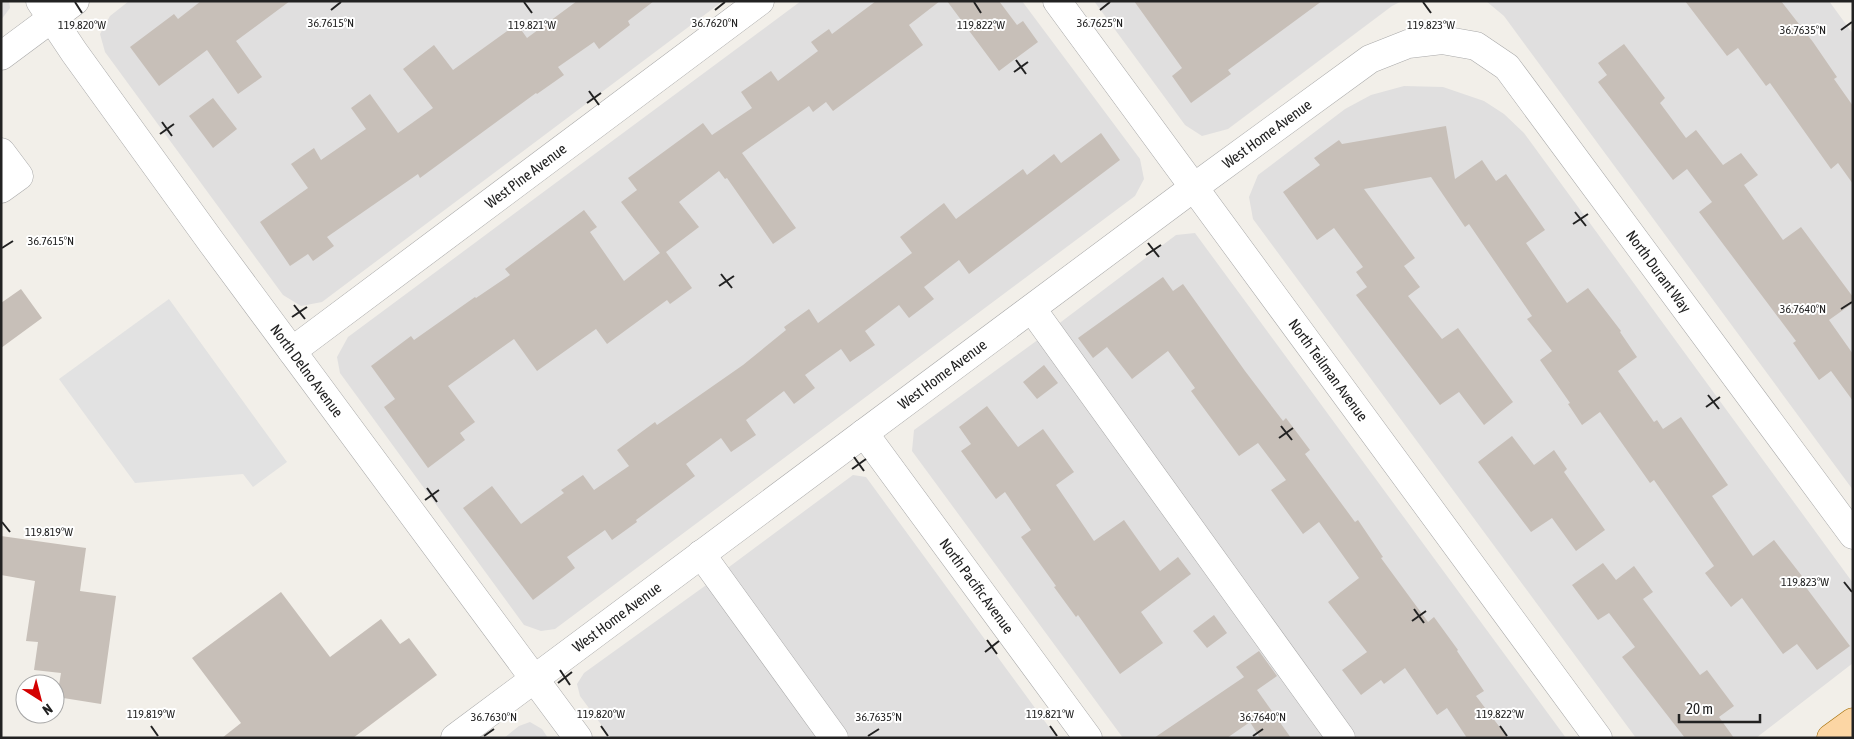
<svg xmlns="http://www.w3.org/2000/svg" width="1854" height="739" font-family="'Asap Condensed',sans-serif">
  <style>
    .residential { fill: #e0dfdf }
    .parking { fill: #e2e2e2 }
    .building { fill: #c7bfb8 }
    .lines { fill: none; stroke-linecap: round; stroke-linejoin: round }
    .minor-casing { stroke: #a9a9a9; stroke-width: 29 }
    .major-casing { stroke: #a06b00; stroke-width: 29 }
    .minor { stroke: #fff; stroke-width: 28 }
    .major { stroke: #fcd6a4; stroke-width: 28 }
    .ticks { fill: none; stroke: #222; stroke-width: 2 }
    .labels { text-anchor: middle; stroke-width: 4; stroke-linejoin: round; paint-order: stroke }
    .street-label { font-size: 15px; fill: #222; stroke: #fff }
    .ticks-label { font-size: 12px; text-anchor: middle; fill: #222; stroke: #fff; stroke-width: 4; stroke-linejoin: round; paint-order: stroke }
  </style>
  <rect width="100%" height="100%" fill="#f2efe9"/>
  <path class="residential" d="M1,1H9L10,8L1,20Z
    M129,1H723L322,302L301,306L283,295L105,52L100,34L110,16Z
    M801,1H1022L1140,159L1144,179L1135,196L555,629L541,631L524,625L340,373L337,357L348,337Z
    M1094,1H1402L1392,6L1228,129L1202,136L1185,125Z
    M1486,1H1829L1853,34V490L1504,16Z
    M1404,86L1443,87L1484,101L1504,114L1524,133L1853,583V663L1756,738H1636L1253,219L1249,197L1258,175L1345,109L1371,95Z
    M1195,233L1566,738H1355L1057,325L1176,235Z
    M1039,339L1329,738H1123L912,451L914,430Z
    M853,475L866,477L1057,738H848L725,570Z
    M709,583L821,738H611L580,696L577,684L584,673Z
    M530,722L542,729L548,738H504L519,726Z"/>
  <path class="parking" d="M169,299L287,462L253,487L243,474L135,483L59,379Z"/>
  <path class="building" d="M201,1H290L236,41L262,77L238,94L207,50L159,86L130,47L174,14L178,19Z
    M577,1H654L628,21L630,25L599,49L594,42L558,67L564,75L537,94L536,93L420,178L418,174L327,237L334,246L313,261L308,254L290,266L260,222L308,188L291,164L314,148L321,160L366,129L351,108L370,94L398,133L433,108L403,69L434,45L453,70L517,24L527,38Z
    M876,1H940L909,25L923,45L833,111L826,102L813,112L809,106L742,153L796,228L773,244L727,178L725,179L719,171L679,202L699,227L666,252L692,288L670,304L667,300L607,344L596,329L537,371L514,339L448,386L475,422L460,433L465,440L428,468L384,407L395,399L371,366L411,336L414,340L475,297L476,298L510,275L505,269L584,210L597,227L590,232L624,281L660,253L621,202L637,190L628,178L703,123L712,135L752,108L741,92L771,71L778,81L818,51L811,42L829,29L832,34Z
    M947,1H999L1017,25L1023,21L1038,42L999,71Z
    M1134,1H1322L1228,70L1231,74L1191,103L1172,76L1182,68Z
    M1685,1H1781L1813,42L1837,77L1834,79L1853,106V184L1838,163L1831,169L1770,83L1766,86L1738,48L1727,56Z
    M1624,44L1665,98L1660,103L1686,138L1696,130L1723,165L1741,153L1758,175L1744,185L1783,240L1801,227L1853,297V303L1829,320L1853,354V401L1831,371L1819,380L1793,343L1796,341L1699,212L1712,202L1687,169L1673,180L1598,82L1607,75L1598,63Z
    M213,98L237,129L213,148L189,116Z
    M1446,126L1455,179L1482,160L1496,181L1506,174L1545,230L1526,243L1567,303L1588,288L1621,331L1620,332L1637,357L1618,371L1654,422L1657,420L1663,429L1681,417L1728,485L1712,496L1753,556L1774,540L1805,580L1802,582L1850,646L1817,670L1797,644L1783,654L1742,598L1731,607L1705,573L1714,566L1654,480L1650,483L1600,412L1582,425L1568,404L1570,403L1540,360L1552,351L1527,319L1532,316L1469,224L1465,227L1431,177L1364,189L1415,258L1404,266L1420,287L1408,296L1442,339L1458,328L1513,402L1484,425L1459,392L1440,405L1356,295L1367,287L1356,272L1363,267L1334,228L1317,240L1283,192L1320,165L1314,158L1339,140L1342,144Z
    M1101,133L1120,160L969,274L959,260L924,287L934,299L909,318L899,305L865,331L875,345L850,362L841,349L805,375L815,388L794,404L784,391L746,420L756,435L731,452L721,438L686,464L695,476L636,520L637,522L612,540L605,530L567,557L575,568L533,600L463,508L492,486L521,524L564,493L561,490L583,475L594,490L629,466L617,450L655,422L657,425L743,365L786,330L784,327L809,309L818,323L912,253L900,237L944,203L956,219L1023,169L1027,175L1054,154L1061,163Z
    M1163,277L1173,291L1183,284L1245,371L1283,421L1286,418L1310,450L1305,454L1355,522L1358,520L1383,557L1381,558L1428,622L1434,617L1458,650L1457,651L1484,691L1476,696L1508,738H1467L1447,708L1437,715L1405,668L1384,684L1381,680L1361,695L1342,670L1367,652L1328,602L1359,578L1319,522L1303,534L1271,490L1286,480L1258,443L1239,456L1191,391L1195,388L1168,351L1132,379L1107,347L1093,358L1078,338Z
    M21,289L42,318L1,348V303Z
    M1044,365L1058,383L1037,399L1023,382Z
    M987,406L1018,447L1043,429L1074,472L1056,485L1094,541L1124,520L1160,571L1178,557L1191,574L1141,612L1163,643L1120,674L1078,615L1076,617L1054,587L1056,586L1021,537L1031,530L1005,492L996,499L961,451L971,444L959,427Z
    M1512,436L1534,465L1554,450L1567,469L1564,472L1605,530L1576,551L1552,518L1531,532L1478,462Z
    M1,536L86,548L80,591L116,596L101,704L57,697L61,673L34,670L38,642L26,641L35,581L1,575Z
    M1603,563L1616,580L1634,566L1653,592L1643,599L1700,675L1707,670L1734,706L1719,717L1734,738H1685L1622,657L1635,647L1609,613L1598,620L1572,585Z
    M281,592L330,657L381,619L400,644L409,638L437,675L353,738H222L241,723L192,658Z
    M1214,615L1227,633L1207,648L1193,631Z
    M1259,651L1277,676L1257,690L1291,738H1260L1250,722L1227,738H1154L1244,677L1236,667Z"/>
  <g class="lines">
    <g class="minor-casing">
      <g id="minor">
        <path id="s1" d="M40,1L74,52L212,243L578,738"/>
        <path id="s2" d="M1057,1L1598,738"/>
        <path d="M1,56L75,1"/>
        <path d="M1,152L19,176L1,189"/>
        <path d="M1032,309L1341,738"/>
        <path id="s3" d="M292,351L760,1"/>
        <path id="s4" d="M864,433L1088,738"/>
        <path d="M701,554L834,738"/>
        <path id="s5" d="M455,738L1193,188L1370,59L1408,44L1442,40L1476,46L1507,67L1853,535"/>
      </g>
    </g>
    <g class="major-casing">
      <path id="major" d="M1831,738L1853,722"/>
    </g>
    <use href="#minor" class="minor"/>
    <use href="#major" class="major"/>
  </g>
  <path class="ticks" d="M75,2L82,13M524,2L532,13M974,2L981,13M1423,2L1431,13M331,10L341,2M715,10L725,2M1100,10L1110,2M1841,30L1852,22M1016,60L1026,74M1014,72L1028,62M589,91L599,105M587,103L601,93M162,122L172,136M160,134L174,124M1575,212L1586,226M1573,224L1588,214M1148,243L1159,257M2,248L13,241M1146,255L1161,245M721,274L732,288M719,286L734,276M294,305L305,319M1841,309L1852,302M292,317L307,307M1708,395L1719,409M1706,407L1720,397M1281,426L1292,440M1279,438L1293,428M854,457L864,471M852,469L866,459M427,488L437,502M425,500L439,490M2,522L10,532M1844,582L1852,592M1414,609L1424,623M1412,621L1426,611M987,640L997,654M985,652L999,641M560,670L570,685M558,683L572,672M151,726L158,736M601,726L608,736M1050,726L1057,736M1500,726L1507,736M484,736L494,729M868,736L879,729M1253,736L1263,729"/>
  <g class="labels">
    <g class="street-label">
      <text dy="5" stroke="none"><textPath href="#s5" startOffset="1012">West Home Avenue</textPath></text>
      <text dy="5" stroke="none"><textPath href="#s3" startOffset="292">West Pine Avenue</textPath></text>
      <text dy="5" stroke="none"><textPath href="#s5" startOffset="1541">North Durant Way</textPath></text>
      <text dy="5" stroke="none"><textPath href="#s2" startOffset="458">North Teilman Avenue</textPath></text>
      <text dy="5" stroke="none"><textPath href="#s1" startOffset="456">North Delno Avenue</textPath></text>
      <text dy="5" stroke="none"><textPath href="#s5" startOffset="608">West Home Avenue</textPath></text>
      <text dy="5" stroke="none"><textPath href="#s4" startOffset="190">North Pacific Avenue</textPath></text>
      <text dy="5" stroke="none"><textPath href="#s5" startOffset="202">West Home Avenue</textPath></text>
    </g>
  </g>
  <g class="ticks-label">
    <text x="331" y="27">36.7615°N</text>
    <text x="715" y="27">36.7620°N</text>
    <text x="1100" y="27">36.7625°N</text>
    <text x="82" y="29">119.820°W</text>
    <text x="532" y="29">119.821°W</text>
    <text x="981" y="29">119.822°W</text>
    <text x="1431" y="29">119.823°W</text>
    <text x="1803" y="34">36.7635°N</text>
    <text x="51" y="245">36.7615°N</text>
    <text x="1803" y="313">36.7640°N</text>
    <text x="49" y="536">119.819°W</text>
    <text x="1805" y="586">119.823°W</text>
    <text x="151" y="718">119.819°W</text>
    <text x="601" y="718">119.820°W</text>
    <text x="1050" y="718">119.821°W</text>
    <text x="1500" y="718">119.822°W</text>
    <text x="494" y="721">36.7630°N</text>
    <text x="879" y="721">36.7635°N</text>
    <text x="1263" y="721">36.7640°N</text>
  </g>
  <rect width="1854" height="739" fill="none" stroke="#222222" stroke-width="5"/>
  <g transform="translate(40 699) rotate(144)"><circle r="24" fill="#ffffff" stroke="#a7a7a7"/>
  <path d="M0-4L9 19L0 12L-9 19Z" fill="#d40000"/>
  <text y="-8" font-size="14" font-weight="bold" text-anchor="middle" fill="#222222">N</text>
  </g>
  <path d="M1679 714v8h81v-8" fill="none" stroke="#222222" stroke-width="2.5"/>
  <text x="1686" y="714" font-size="15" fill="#222222" stroke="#ffffff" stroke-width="4" paint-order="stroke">20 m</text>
</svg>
